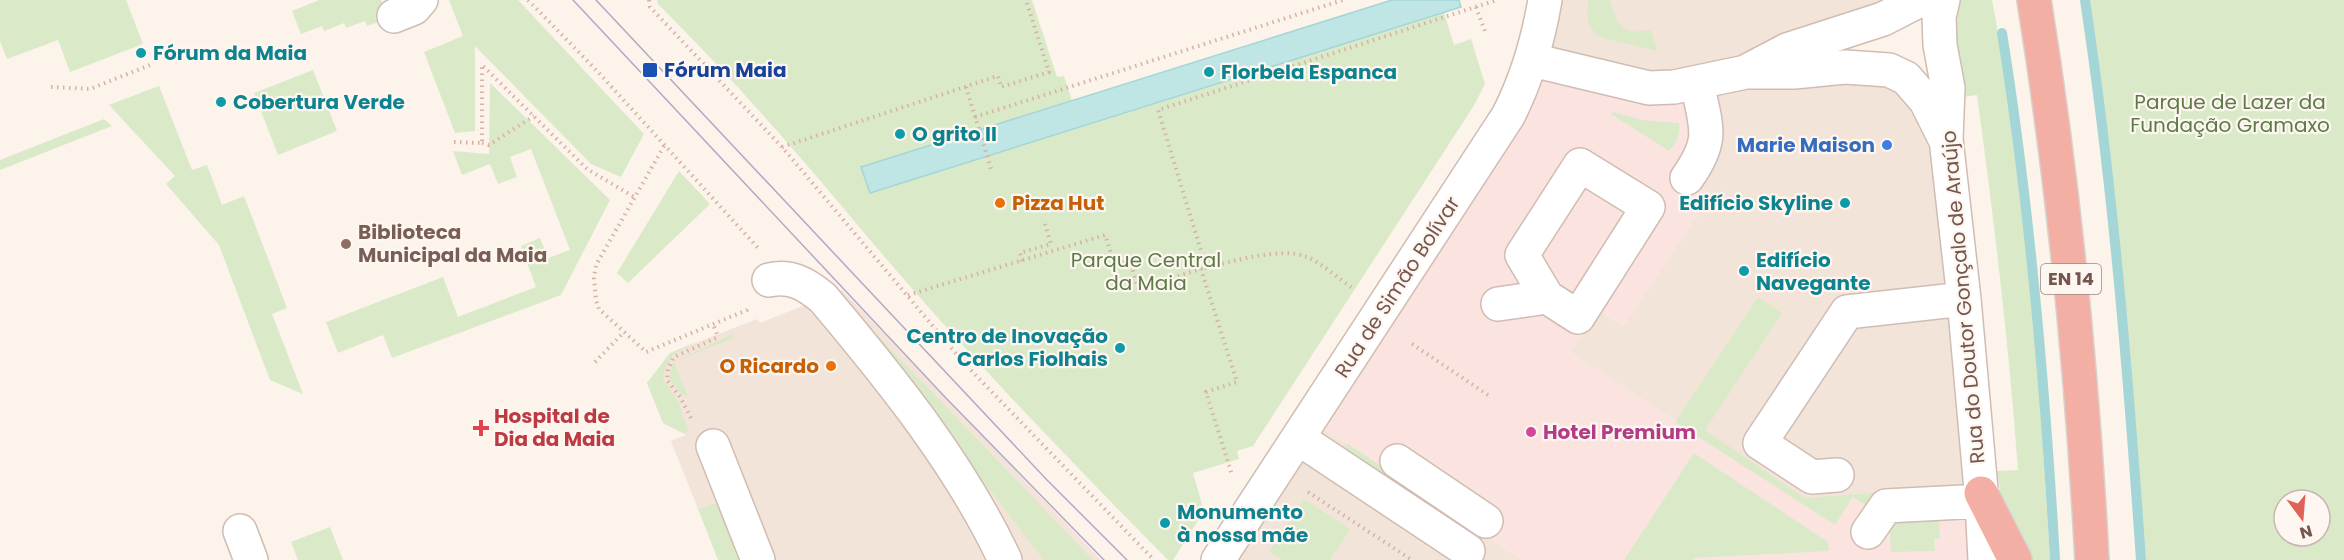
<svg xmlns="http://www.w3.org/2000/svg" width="2344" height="560" font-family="Poppins,sans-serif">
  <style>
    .residential { fill: #f3e4d9 }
    .commercial { fill: #fbe4df }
    .green { fill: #daeac9; fill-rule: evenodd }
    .water { fill: #bfe5e5; stroke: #a5d6d7; stroke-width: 1.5 }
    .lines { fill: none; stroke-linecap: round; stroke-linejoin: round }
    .stream { stroke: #a5d6d7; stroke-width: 10 }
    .minor-casing { stroke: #d0bcb2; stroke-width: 36 }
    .highway-casing { stroke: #d9d0cd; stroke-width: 36 }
    .path { stroke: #d6b2a5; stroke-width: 4; stroke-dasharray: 1.5 4.5; stroke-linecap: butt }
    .minor { stroke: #fff; stroke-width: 33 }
    .highway { stroke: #f3afa4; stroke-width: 33 }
    .tram { stroke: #b4a8c6; stroke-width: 1.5 }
    .culture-dot { fill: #0f9aa8; stroke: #fef7f1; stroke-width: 2 }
    .transit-dot { fill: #1a4fb4; stroke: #fef7f1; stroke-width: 2 }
    .shop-dot { fill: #3f7fe0; stroke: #fef7f1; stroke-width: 2 }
    .food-dot { fill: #e8710a; stroke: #fef7f1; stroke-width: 2 }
    .education-dot { fill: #8d6e63; stroke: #fef7f1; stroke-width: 2 }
    .health-dot { fill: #e0444e; stroke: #fef7f1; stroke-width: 2 }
    .hotel-dot { fill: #d1479c; stroke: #fef7f1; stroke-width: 2 }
    .labels { text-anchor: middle; stroke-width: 4.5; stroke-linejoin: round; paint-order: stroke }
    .shield { fill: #fef7f1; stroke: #9f877f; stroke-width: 1.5 }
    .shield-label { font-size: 18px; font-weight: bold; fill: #76574e }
    .culture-label { font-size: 20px; font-weight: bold; fill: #0d838f; stroke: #fef7f1; text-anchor: start }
    .transit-label { font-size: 20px; font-weight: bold; fill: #164399; stroke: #fef7f1; text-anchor: start }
    .park-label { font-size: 20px; fill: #5d7b46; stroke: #fef7f1 }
    .shop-label { font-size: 20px; font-weight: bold; fill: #366cbe; stroke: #fef7f1; text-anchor: end }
    .food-label { font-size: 20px; font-weight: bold; fill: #c56008; stroke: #fef7f1; text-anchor: start }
    .education-label { font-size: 20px; font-weight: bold; fill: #785e54; stroke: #fef7f1; text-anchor: start }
    .street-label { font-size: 20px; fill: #76574e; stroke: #fef7f1 }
    .health-label { font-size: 20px; font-weight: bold; fill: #be3a42; stroke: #fef7f1; text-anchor: start }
    .hotel-label { font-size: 20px; font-weight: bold; fill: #b23c85; stroke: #fef7f1; text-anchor: start }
  </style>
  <rect width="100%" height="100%" fill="#fcf3ea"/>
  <path class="residential" d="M1548,0H1914L1697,80L1536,57Z
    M1887,73L1940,141L1977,487L1835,525L1570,352L1592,319L1602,312L1623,326L1711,194L1699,186L1712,84Z
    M842,290L1101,560H740L717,502L698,509L671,441L686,435L663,423L647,383L670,353L757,319L760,323Z
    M1314,422L1522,560H1222Z"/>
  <path class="commercial" d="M1534,66L1712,84L1699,186L1711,194L1624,326L1602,312L1595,322L1591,320L1570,352L1835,524L1853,496L1977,487L1980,560H1522L1314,422Z"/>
  <path class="green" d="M0,0H126L143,44L70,72L58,40L7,59L0,41Z
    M319,0H381L388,19L367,26L365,21L346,28L344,23L324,31L322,26L301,34L292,11Z
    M449,0H518L644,134L621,177L591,164L475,46V131L455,133L424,52L463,36Z
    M657,0H1032L1057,77L1064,76L1072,101L1392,0H1459L1461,7L1444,13L1454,45L1471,39L1485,84L1473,107L1253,446L1237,451L1239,459L1193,473L1204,511L1173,560H1168C1082,473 996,384 915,292C871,242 829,190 785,140C744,93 702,48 658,4Z
    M1588,0H1610C1618,25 1621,37 1651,29L1657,51L1603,38C1587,31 1586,17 1588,0Z
    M1957,0H1992C2027,184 2039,373 2050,560H2032L2002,502L1997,471L2018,470C2009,345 1994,220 1977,95L1958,98L1951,34Z
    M2087,0H2344V560H2145C2133,372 2117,186 2087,0ZM2284,500H2320V536H2284Z
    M313,70L337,131L278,155L254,93Z
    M490,83L610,200L561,295L392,358L383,335L338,353L326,322L443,277L458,317L536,287L521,246L540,238L548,258L570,250L531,149L510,157L517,177L498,184L490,164L462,175L453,151L489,154Z
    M159,86L192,170L207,165L222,205L244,196L287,308L272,314L303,394L270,380L219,245L166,184L175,176L109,105Z
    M1613,112L1642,120L1679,123C1681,135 1676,143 1669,151L1611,114Z
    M104,119L112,126L0,170V160Z
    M679,171L710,204L628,283L617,273Z
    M837,293L1093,560H1044Z
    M1758,297L1782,313L1705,430L1805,498L1887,492L1870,508L1853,497L1835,525L1675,422Z
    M732,334L733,338L674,362L688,396L681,394L670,379L672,363Z
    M696,342L673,355L664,372L663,379L678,401L689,432L683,433L663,423L647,383L670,353Z
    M1348,444L1480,532L1472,544L1340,456Z
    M1694,453L1828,542L1829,551L1693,558V560H1624Z
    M1304,499L1350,529L1330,560H1282L1269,552Z
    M718,502L740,560H718L698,509Z
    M1939,519L1940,539H1934L1935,551L1891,552L1889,521Z
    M330,527L343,560H298L291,542Z"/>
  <path class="water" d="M1392,0H1459L1461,7L870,193L861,167Z"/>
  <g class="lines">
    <path class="stream" d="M2085,0C2113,186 2128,373 2141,560
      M2002,33C2030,207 2045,384 2055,560"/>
    <g class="minor-casing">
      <path id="minor" d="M1943,0L1939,17L1940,45L1948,88L1946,139L1964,299L1982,501L1985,560
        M394,16L414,8L421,0
        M1532,60L1649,88L1674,87L1746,72H1794L1845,67L1889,70L1906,78L1926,101L1945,139
        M1747,71L1787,50L1883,19L1920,0
        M1687,178C1715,139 1706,127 1697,83
        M769,280C791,275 806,284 823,298C891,379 960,464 1005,560
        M1498,304L1547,297L1578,317L1648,207L1580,165L1522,255L1547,297
        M1298,438L1468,551
        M713,446L758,560
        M1397,461L1486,521
        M1837,475L1812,477L1760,443L1847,312L1964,299
        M240,531L251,560
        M1868,532L1886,506L1982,501
        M1218,560L1508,116C1527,79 1538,41 1545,0"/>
    </g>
    <g class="highway-casing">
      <path id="highway" d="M2034,0C2064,186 2082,372 2092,560
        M1981,493L2015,560"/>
    </g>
    <path class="path" d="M528,0L599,73L758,248
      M649,0L650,7L782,147L964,363L1154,560
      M1476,7L1486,34
      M51,87L90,89L150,65
      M966,87L992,172
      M975,117L1343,0
      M454,142L482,143V65L587,169L636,198
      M482,143L489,145L534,116
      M664,146L596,265L594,278L596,300L599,309L646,352L747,310L749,307
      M782,147L998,76L1001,87L1049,72L1026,0
      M1022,261L1020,253L1051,244L1045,224
      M1206,267L1158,110L1497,0
      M1205,268C1232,262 1281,246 1307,257C1322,263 1340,280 1354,289
      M908,295L1105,235L1115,265L1130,260L1138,288L1201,269L1237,382L1206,392L1232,475
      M1412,344L1491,397
      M595,362L624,332
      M691,418L680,397L667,380L668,369L674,357L716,338L717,334L713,324
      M1308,492L1412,560"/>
    <use href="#minor" class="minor"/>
    <use href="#highway" class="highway"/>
    <path class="tram" d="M573,0L944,396L1104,560
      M596,0L1047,480L1127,560"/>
  </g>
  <g class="culture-dot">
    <circle cx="141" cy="53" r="6"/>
    <circle cx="1209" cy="72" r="6"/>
    <circle cx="221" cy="102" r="6"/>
    <circle cx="900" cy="134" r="6"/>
    <circle cx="1845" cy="203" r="6"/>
    <circle cx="1744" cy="271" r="6"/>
    <circle cx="1120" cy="348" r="6"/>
    <circle cx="1165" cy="523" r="6"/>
  </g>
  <rect class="transit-dot" x="642" y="62" width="16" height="16" rx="3"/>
  <circle class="shop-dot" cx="1887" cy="145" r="6"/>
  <g class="food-dot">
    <circle cx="1000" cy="203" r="6"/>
    <circle cx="831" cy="366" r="6"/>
  </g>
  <circle class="education-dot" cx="346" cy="244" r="6"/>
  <path class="health-dot" d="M478 419h6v6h6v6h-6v6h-6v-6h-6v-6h6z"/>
  <circle class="hotel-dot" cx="1531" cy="432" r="6"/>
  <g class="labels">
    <rect class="shield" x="2041" y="264" width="60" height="30" rx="4.5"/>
    <g class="shield-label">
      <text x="2071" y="285">EN 14</text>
    </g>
    <g class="culture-label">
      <text x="153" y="60">Fórum da Maia</text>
      <text x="1221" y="79">Florbela Espanca</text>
      <text x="233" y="109">Cobertura Verde</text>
      <text x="912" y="141">O grito II</text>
      <text x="1833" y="210" text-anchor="end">Edifício Skyline</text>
      <text x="1756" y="267">Edifício<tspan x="1756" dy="23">Navegante</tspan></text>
      <text x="1108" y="343" text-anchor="end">Centro de Inovação<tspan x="1108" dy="23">Carlos Fiolhais</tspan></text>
      <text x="1177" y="519">Monumento<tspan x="1177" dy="23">à nossa mãe</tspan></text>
    </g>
    <g class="transit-label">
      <text x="664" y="77">Fórum Maia</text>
    </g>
    <g class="park-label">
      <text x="2230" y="109">Parque de Lazer da<tspan x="2230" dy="23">Fundação Gramaxo</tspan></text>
      <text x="1146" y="267">Parque Central<tspan x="1146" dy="23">da Maia</tspan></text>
    </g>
    <g class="shop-label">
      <text x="1875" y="152">Marie Maison</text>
    </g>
    <g class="food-label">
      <text x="1012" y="210">Pizza Hut</text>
      <text x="819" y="373" text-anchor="end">O Ricardo</text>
    </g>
    <g class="education-label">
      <text x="358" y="239">Biblioteca<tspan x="358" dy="23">Municipal da Maia</tspan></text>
    </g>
    <g class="street-label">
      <text transform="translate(1397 287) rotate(-57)" y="7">Rua de Simão Bolívar</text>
      <text transform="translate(1963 297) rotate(-95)" y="7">Rua do Doutor Gonçalo de Araújo</text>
    </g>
    <g class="health-label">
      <text x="494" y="423">Hospital de<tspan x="494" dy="23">Dia da Maia</tspan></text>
    </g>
    <g class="hotel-label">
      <text x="1543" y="439">Hotel Premium</text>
    </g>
  </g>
  <g transform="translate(2302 518) rotate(164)"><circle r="28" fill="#fef7f1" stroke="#c8b7b0" stroke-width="1.5"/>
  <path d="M0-4.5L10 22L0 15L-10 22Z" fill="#e06256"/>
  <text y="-9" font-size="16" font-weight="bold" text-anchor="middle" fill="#76574e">N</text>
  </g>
</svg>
